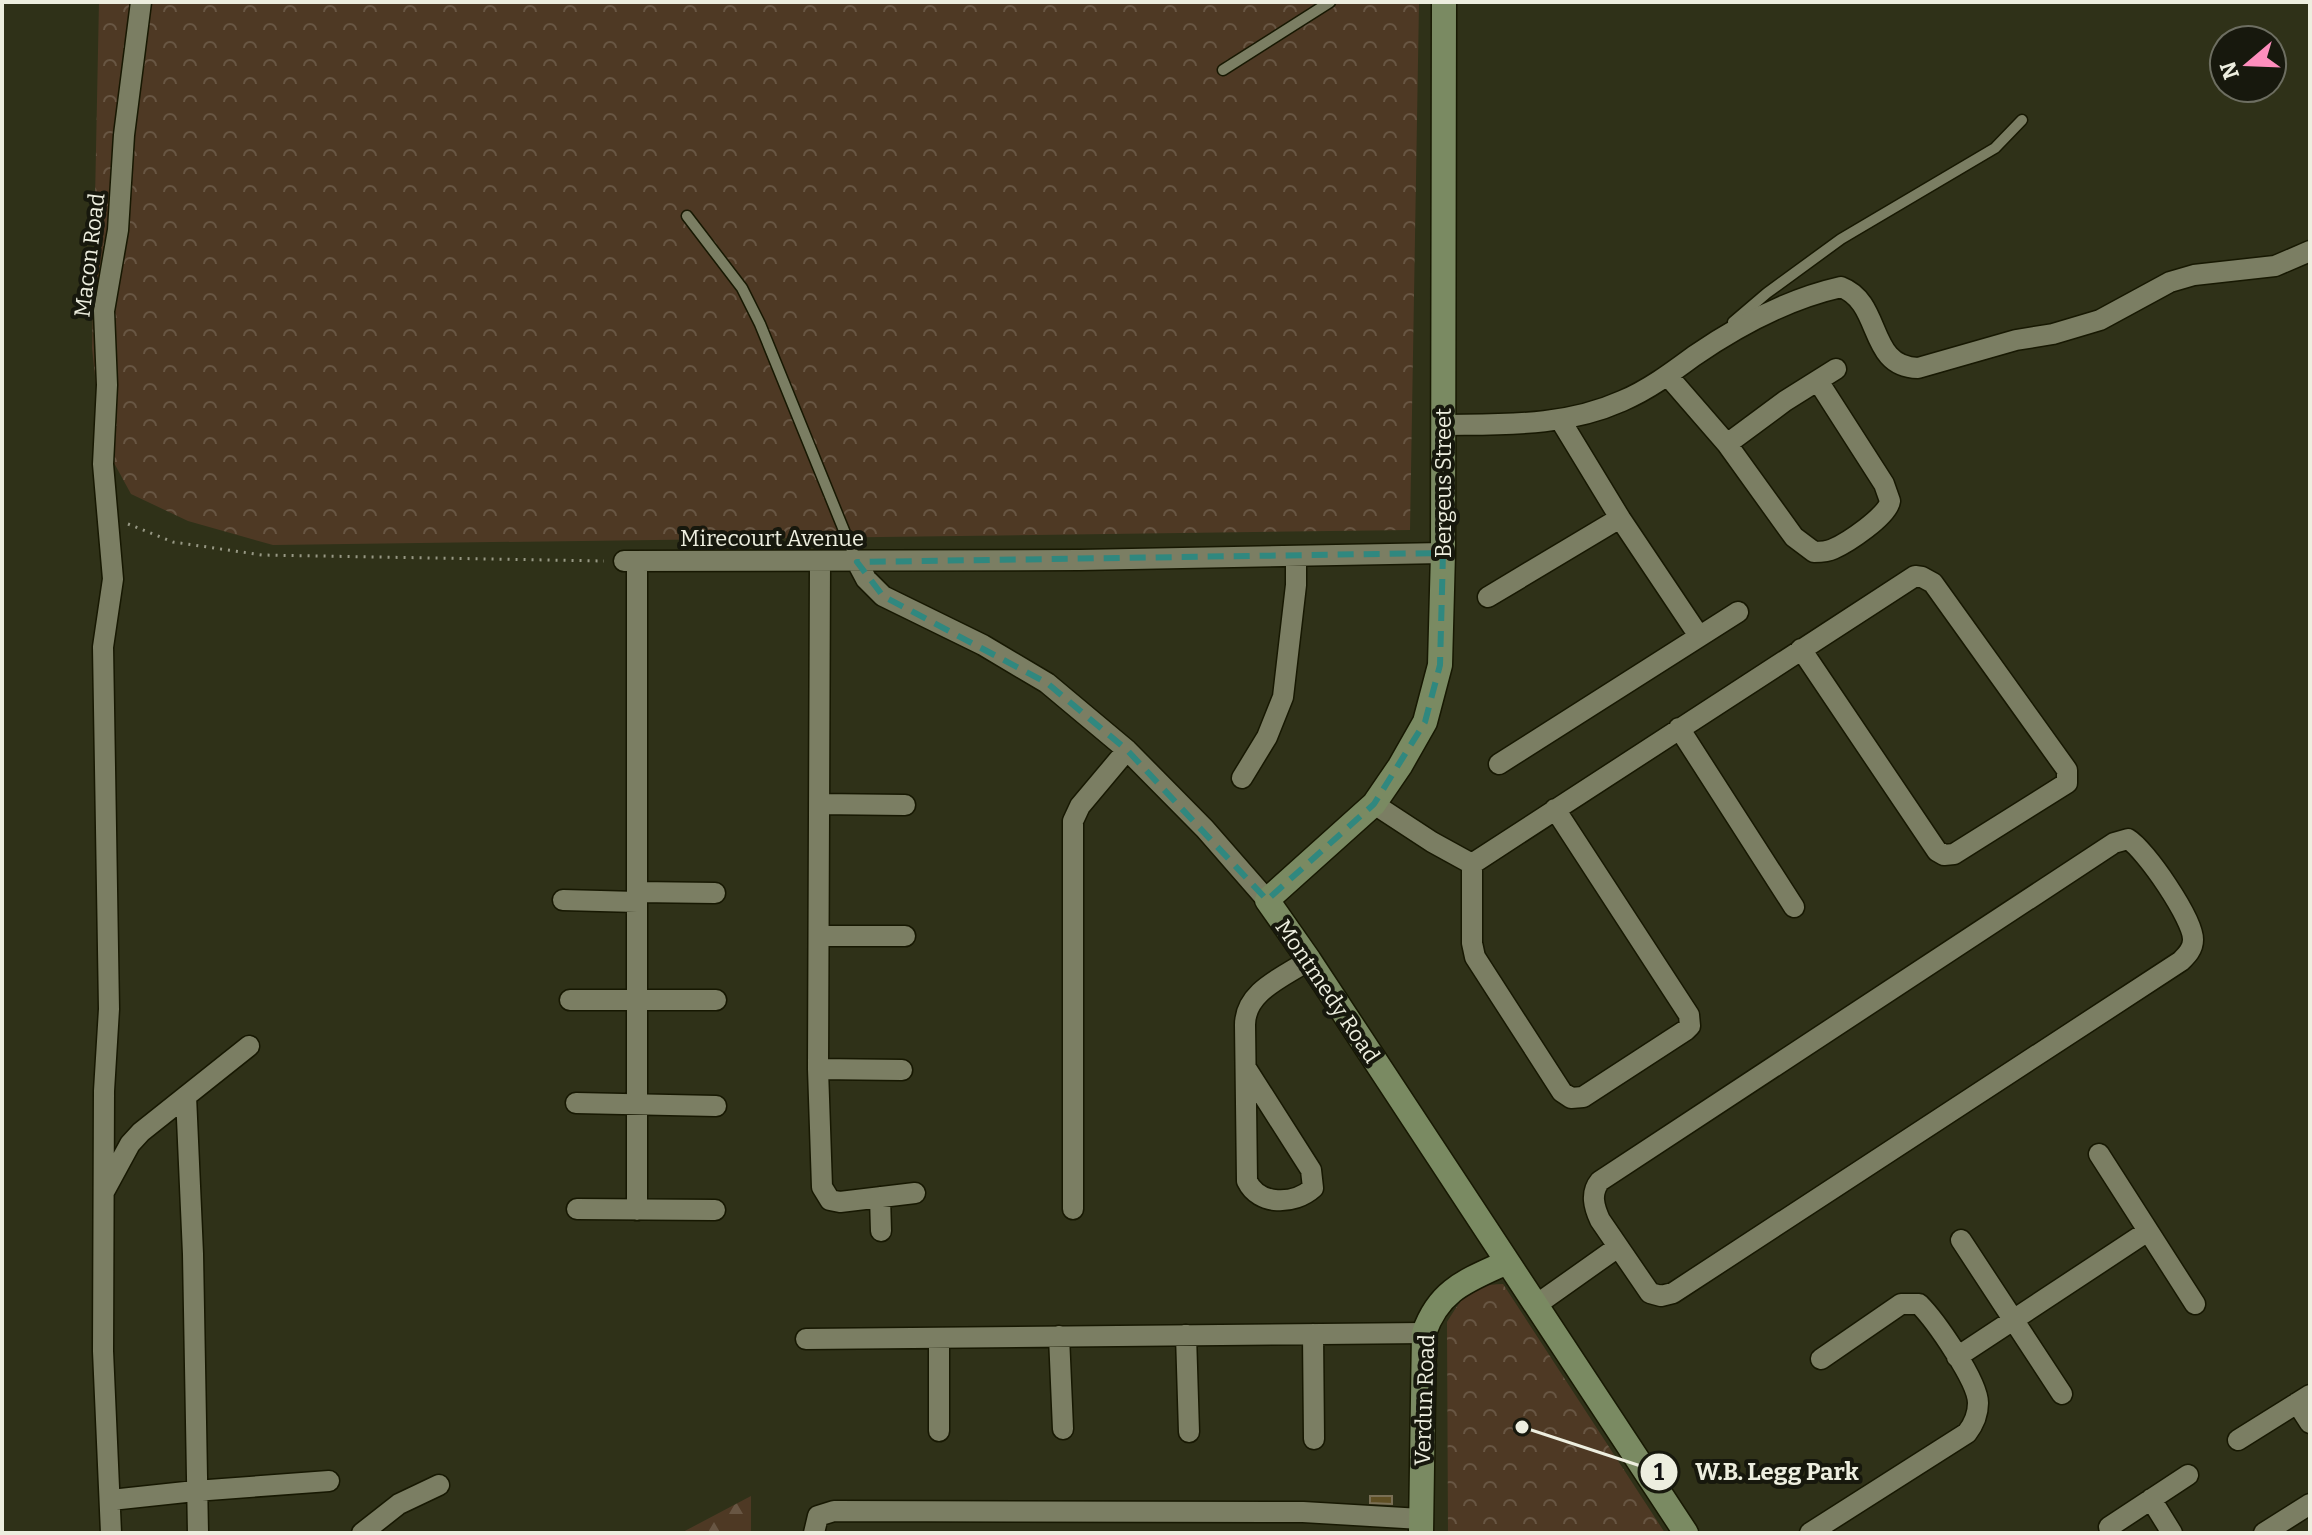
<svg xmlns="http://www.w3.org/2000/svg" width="2312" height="1535" font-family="Bitter,serif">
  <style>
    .forest { fill: url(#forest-firs) }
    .park { fill: url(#park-crowns) }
    .building { fill: #5f4f23; stroke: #796f55; stroke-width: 2 }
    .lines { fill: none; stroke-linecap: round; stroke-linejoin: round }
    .lane-casing { stroke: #171802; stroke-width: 13 }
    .street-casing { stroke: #171802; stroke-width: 23 }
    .secondary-casing { stroke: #171802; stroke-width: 27 }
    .path { stroke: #979884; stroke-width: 3; stroke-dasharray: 2 6; stroke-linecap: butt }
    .lane { stroke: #7b7e63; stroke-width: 10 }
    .street { stroke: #7b7e63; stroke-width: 20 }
    .secondary { stroke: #7a8a62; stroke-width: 24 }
    .marked { fill: none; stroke: #30887f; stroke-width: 6; stroke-dasharray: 16 10; stroke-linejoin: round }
    .labels { text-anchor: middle; stroke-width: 8; stroke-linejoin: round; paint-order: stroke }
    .street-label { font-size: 22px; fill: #edeedf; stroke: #17180d }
    .leader { fill: none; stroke: #edeedf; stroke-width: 3 }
    .callout-dot { fill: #edeedf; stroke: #17180d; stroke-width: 3 }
    .mark-label { font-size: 24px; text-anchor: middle; font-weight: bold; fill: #111 }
    .callout-label { font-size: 24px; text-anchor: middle; font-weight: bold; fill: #edeedf; stroke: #17180d; stroke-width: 8; stroke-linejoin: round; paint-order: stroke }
  </style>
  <defs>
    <pattern id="forest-firs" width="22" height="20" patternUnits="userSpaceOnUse" patternTransform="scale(2)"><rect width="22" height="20" fill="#4e3924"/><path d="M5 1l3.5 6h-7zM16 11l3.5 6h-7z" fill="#685643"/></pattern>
    <pattern id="park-crowns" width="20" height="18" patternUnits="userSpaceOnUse" patternTransform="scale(2)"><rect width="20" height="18" fill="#4e3924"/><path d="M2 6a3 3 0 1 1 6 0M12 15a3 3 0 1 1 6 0" fill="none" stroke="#685643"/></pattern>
  </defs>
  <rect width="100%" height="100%" fill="#2f3118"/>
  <path class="forest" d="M751,1496V1533H681Z"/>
  <path class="park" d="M99,2H1419L1410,530L273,545L188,521L131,494L102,441L92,348Z
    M1503,1284L1665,1533H1448L1447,1322C1464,1295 1470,1285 1503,1284Z"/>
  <path class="building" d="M1370,1496H1392V1504L1370,1503Z"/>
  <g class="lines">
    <g class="lane-casing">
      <path id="lane" d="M1223,70L1330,2
        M687,216L742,288L760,324L856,560
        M1733,322L1767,293L1841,239L1995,148L2022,120"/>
    </g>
    <g class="street-casing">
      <path id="street" d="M1668,376L1727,444L1794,537L1814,552C1820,552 1827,552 1833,549C1847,543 1888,516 1890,501L1884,484L1818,381
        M1561,421L1620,518L1699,636
        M1442,425C1504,424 1564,427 1622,401C1648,390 1671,373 1694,356C1739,325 1788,299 1841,287C1883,303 1867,367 1918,368L2016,340L2053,334L2100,320L2170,282L2194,275L2275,266L2310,251
        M1727,444L1785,401L1836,369
        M624,561L1080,560L1443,553
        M857,562L866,579L883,596L983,645L1047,683L1127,750L1205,829L1267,900
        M820,563L818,1069L822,1187L830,1200L840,1202L915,1193
        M1488,597L1620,518
        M1679,728L1794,907
        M1499,764L1738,612
        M1242,778L1267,737L1283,697L1296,585V556
        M819,804L905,805
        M1374,804L1432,842L1472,864L1915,576L1922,577L1933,583L2067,770V783L1954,854L1944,855L1937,851L1801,649
        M2128,839C2145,849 2194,920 2193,940C2193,949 2187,955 2181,961L1673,1293L1661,1296L1650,1293L1600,1220C1594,1207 1590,1193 1600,1181L2114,843Z
        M1472,864V943L1475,957L1562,1092L1571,1098L1583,1097L1686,1030L1690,1026L1689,1015L1555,809
        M637,892L715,893
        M563,900L637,902
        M820,936H905
        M570,1000H716
        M1246,1068L1311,1170L1313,1188C1294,1205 1259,1206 1247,1181L1245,1025C1245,991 1284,977 1309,960
        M818,1069L902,1070
        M186,1096L193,1254L198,1533
        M576,1103L716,1106
        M2099,1154L2195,1304
        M105,1190L130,1144L141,1132L249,1046
        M880,1197L881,1231
        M577,1209L715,1210
        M1073,1209V821L1080,806L1127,750
        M637,1210V562
        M1961,1240L2062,1394
        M1536,1305L1618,1247
        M1313,1334L1314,1439
        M1186,1335L1189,1432
        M1059,1336L1063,1429
        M806,1339L1424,1333
        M1957,1357L2148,1231
        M2297,1403L2310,1423
        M939,1431V1338
        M2238,1440L2310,1395
        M2151,1499L2172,1533
        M111,1500L195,1491L329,1481
        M2109,1527L2188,1475
        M111,1533L103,1351L104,1091L109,1009L103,647L113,579L103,464L107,385L104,311L118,230L124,135L141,2
        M362,1533L399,1504L439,1485
        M814,1533L818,1516L834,1511L1303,1512L1421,1519
        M1810,1533L1967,1433C1974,1424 1978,1414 1978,1403C1978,1381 1935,1320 1919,1304H1901L1821,1359
        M2264,1533L2310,1504"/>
    </g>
    <g class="secondary-casing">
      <path id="secondary" d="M1444,2L1443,553L1440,665L1425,722L1400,766L1374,804L1267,900L1309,960L1686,1533
        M1421,1533L1424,1333C1439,1289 1468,1280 1507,1262"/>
    </g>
    <path class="path" d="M128,524L173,542L262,555L604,561"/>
    <use href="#lane" class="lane"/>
    <use href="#street" class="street"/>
    <use href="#secondary" class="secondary"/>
  </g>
  <path class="marked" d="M1443,553L1440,665L1425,722L1374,804L1267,900L1127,750L1047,683L883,596L857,562Z"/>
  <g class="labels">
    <g class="street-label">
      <text transform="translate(89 255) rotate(-83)" y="8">Macon Road</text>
      <text transform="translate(1443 483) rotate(-90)" y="8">Bergeus Street</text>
      <text x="772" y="546">Mirecourt Avenue</text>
      <text transform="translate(1328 991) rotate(56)" y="8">Montmedy Road</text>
      <text transform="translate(1424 1400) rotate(-88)" y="8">Verdun Road</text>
    </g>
  </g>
  <path class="leader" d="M1522 1427L1659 1472"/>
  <g class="callout-dot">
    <circle cx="1522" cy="1427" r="8"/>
    <circle cx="1659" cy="1472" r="20"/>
  </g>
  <g class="mark-label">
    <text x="1659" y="1480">1</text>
  </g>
  <g class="callout-label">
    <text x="1777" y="1480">W.B. Legg Park</text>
  </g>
  <rect width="2312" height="1535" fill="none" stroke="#edeedf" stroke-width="8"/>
  <g transform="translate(2248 64) rotate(251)"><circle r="38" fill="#17180d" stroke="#6d6e61" stroke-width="2"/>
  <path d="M0-6L14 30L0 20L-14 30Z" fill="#fe8ebd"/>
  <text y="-12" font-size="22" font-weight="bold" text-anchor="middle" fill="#edeedf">N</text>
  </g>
</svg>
